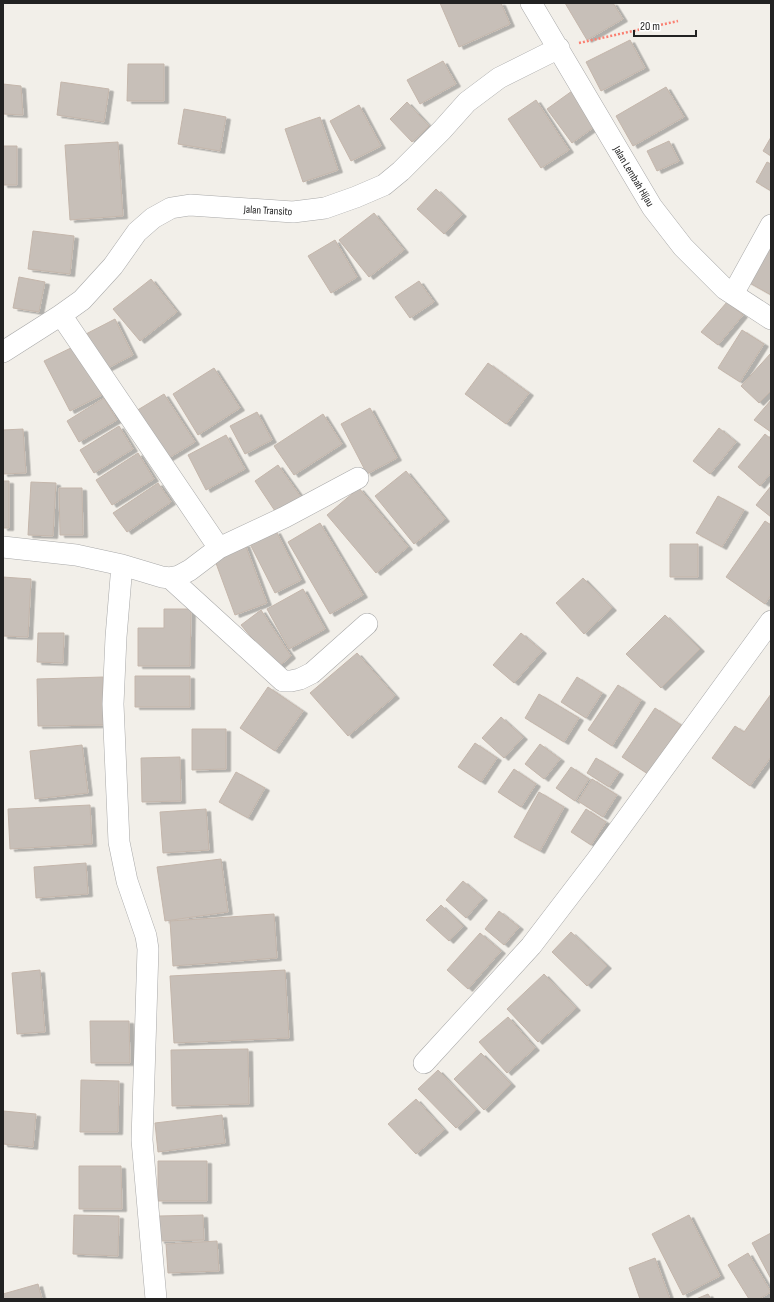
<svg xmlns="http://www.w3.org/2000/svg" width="774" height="1302" font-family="'Sofia Sans Condensed',sans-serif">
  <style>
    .building { fill: #c7bfb8; stroke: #c4b6ab; filter: url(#shadow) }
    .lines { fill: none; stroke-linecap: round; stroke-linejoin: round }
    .minor-casing { stroke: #a9a9a9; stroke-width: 22 }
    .path { stroke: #fa8072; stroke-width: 2.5; stroke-dasharray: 2 2; stroke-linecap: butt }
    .minor { stroke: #fff; stroke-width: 21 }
    .labels { text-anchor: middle; stroke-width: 3; stroke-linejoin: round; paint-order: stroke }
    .street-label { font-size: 11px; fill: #222; stroke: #fff }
  </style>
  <defs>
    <filter id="shadow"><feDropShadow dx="4.5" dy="2.5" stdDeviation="0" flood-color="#0004"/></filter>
  </defs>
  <rect width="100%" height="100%" fill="#f2efe9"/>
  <path class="building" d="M440,3H501L510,24L459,47Z
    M565,3H613L623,19L587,40Z
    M630,40L645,68L601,91L586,62Z
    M443,61L456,84L420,104L407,80Z
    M128,64H164V101H127Z
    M61,82L109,89L104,122L57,115Z
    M3,84L21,86L23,115L3,114Z
    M666,87L684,117L633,146L616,116Z
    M572,91L597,125L572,143L547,109Z
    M536,100L569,150L541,168L508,119Z
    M407,102L429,126L412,142L390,119Z
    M359,105L381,146L351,161L330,121Z
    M184,109L226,117L220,151L178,144Z
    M320,117L338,170L303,182L285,129Z
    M771,137V156L763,151Z
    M669,141L679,161L657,171L647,151Z
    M118,142L123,216L70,220L65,145Z
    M3,146H17V185H3Z
    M767,162L771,164V191L756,182Z
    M436,189L462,214L444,234L417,209Z
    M374,213L404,250L369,277L339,240Z
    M33,231L74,236L70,274L28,269Z
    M771,234V295L746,281Z
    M335,240L357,277L331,293L308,256Z
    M19,277L45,282L39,312L13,308Z
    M151,279L177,312L140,341L113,309Z
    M419,281L434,302L410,318L395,297Z
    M727,302L743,315L718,345L701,332Z
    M115,319L133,355L102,371L84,335Z
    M742,330L764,344L740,382L718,368Z
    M77,345L102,395L70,411L44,361Z
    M771,353V391L759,403L741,386Z
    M488,363L529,393L506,424L465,394Z
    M214,368L240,408L198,435L173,394Z
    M164,394L195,442L162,462L131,414Z
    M104,398L117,420L79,442L67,421Z
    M771,400V432L754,420Z
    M370,408L397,458L367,474L341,424Z
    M257,412L272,440L245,454L230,426Z
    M323,414L342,444L294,475L274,446Z
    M119,426L133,449L94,473L80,450Z
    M719,428L736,442L710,474L693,461Z
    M23,429L26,473L3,474V430Z
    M765,434L771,439V473L760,486L738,467Z
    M226,435L245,469L206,490L188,455Z
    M138,453L154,479L112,505L96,480Z
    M278,465L301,497L277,514L255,481Z
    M406,471L445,519L414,544L375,496Z
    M3,481H9V528H3Z
    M31,482L56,483L53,536L28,535Z
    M158,483L171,502L127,532L113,513Z
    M771,486V517L756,505Z
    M59,488H82L83,535H60Z
    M359,488L408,547L376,573L327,515Z
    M718,496L744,510L722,547L696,533Z
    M765,521L771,525V595L765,604L726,577Z
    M320,523L363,595L330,614L288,542Z
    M276,531L301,580L275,593L250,544Z
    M245,544L267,603L235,615L213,555Z
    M670,544H698V577H670Z
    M3,577L31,579L28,637L3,636Z
    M583,578L612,608L584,634L556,603Z
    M303,589L325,629L289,649L267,609Z
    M164,609H191L190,666H138V628H164Z
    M261,610L291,656L277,668L241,625Z
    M665,615L700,649L661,688L626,654Z
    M38,633H64L63,663L37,662Z
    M521,633L542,651L514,683L493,665Z
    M357,653L395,696L348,736L310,693Z
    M135,676H190V707H135Z
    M103,677L104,725L38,726L37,679Z
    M577,677L602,693L586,718L561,702Z
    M618,685L641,700L612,746L588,730Z
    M268,687L303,711L275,751L240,728Z
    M539,694L579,718L564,742L525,718Z
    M771,694V757L750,786L712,758L735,726L744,732Z
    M655,708L681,725L648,774L622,757Z
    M501,717L523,737L504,758L482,738Z
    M192,729H226V769L192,770Z
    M475,743L497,758L481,782L458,767Z
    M540,744L560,759L544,779L525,764Z
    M82,745L88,793L35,799L30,751Z
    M180,757L181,801L142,802L141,758Z
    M596,758L619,772L609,787L587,773Z
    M571,767L589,779L575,801L556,788Z
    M514,769L536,784L521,807L498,792Z
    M236,772L265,788L248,818L219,802Z
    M592,779L617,795L603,817L578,801Z
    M539,792L564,807L540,851L514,837Z
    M90,805L92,844L10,849L8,809Z
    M206,809L209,850L163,853L160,812Z
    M586,809L606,822L591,845L571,832Z
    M221,859L228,912L165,921L157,867Z
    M86,863L88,894L36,898L34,867Z
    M463,881L483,898L466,918L446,900Z
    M441,905L463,926L449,941L426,920Z
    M499,911L519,927L504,945L485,929Z
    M274,914L277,958L173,966L170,921Z
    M571,932L607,966L587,986L552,952Z
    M480,933L501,951L468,989L447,970Z
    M40,970L45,1032L17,1034L12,973Z
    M285,970L289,1038L174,1043L170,976Z
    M544,974L576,1008L538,1042L507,1009Z
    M508,1017L535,1048L507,1073L479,1042Z
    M90,1021H129L130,1063H91Z
    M248,1049L249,1104L172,1106L171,1050Z
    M481,1053L511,1084L484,1110L454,1079Z
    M438,1070L476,1110L456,1128L418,1089Z
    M81,1080L119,1081L118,1132H80Z
    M416,1099L444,1130L416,1154L388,1124Z
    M3,1111L36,1114L33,1147L3,1144Z
    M222,1115L225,1143L158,1152L155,1123Z
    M158,1161H207V1201H158Z
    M79,1166H121L122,1209H79Z
    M74,1215L119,1216L118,1256L73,1254Z
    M203,1215L204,1240L160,1241L159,1216Z
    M689,1215L720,1276L683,1295L652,1234Z
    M771,1233V1279L752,1243Z
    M217,1241L219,1271L168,1273L166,1244Z
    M748,1253L771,1292L759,1299H749L728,1265Z
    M655,1258L670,1299H640L629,1268Z
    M38,1284L42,1299H3V1294Z
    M708,1294L711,1299H696Z"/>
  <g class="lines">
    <g class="minor-casing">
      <path id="minor" d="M531,3L652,207L683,247L725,289L771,319
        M733,294L771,225
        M61,315L219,548
        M3,352L61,315L82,300L113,266L137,232L153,218L171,208L190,205L293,212L325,208L356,197L384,185L401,171L442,130L467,102L499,78L559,48
        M3,547L76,555L122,565L162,577L170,578L283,681H291L300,679L312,673L367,624
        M122,565L116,637L113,704L119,842L127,881L146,936L148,949L142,1140L156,1299
        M170,578L179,576L190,570L219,548L285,517L358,478
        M424,1063L531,946L596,861L771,621"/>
    </g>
    <path class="path" d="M579,43L678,21"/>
    <use href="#minor" class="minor"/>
  </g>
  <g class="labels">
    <g class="street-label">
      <text transform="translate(634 176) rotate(59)" y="4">Jalan Lembah Hijau</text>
      <text transform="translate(268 210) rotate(3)" y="4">Jalan Transito</text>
    </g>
  </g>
  <rect width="774" height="1302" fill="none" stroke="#222222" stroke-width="8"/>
  <path d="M634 30v6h62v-6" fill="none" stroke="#222222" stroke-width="2"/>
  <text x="640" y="30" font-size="12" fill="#222222" stroke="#ffffff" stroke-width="3" paint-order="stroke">20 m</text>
</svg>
